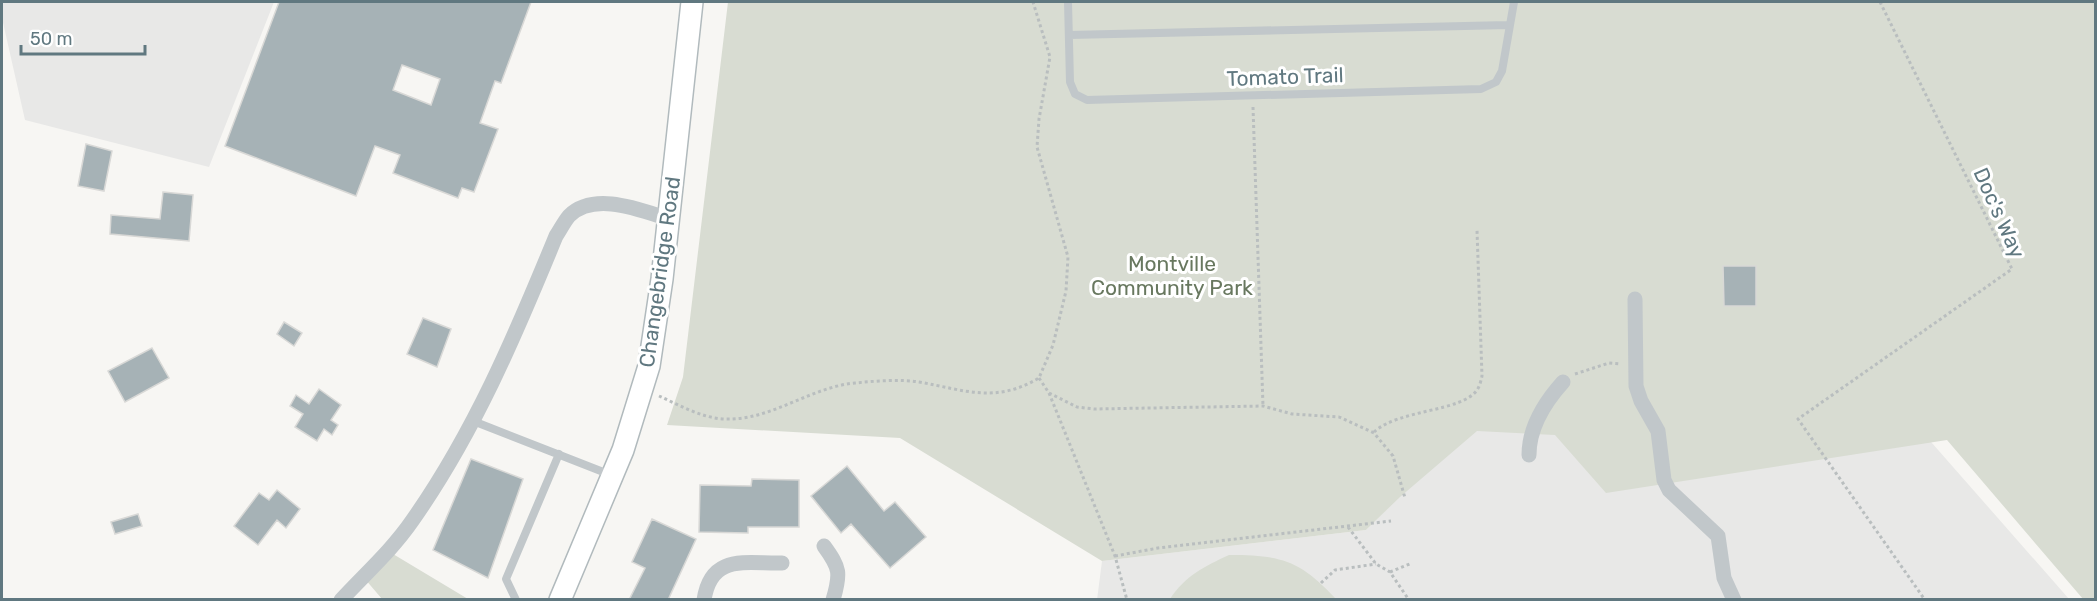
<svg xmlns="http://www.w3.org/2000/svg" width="2097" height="601" font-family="Rubik,sans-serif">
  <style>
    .built { fill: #e8e8e7 }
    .green { fill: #d8dcd2 }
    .building { fill: #a6b2b6; stroke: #d8d8d6; stroke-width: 1.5; fill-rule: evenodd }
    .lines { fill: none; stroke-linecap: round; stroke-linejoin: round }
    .secondary-casing { stroke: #b1babd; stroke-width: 24 }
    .path { stroke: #b9bebf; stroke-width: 3; stroke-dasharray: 3 3; stroke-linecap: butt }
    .lane { stroke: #c1c7ca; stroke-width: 8 }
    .street { stroke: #c1c7ca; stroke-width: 15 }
    .secondary { stroke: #fff; stroke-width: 21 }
    .labels { text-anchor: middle; stroke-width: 6; stroke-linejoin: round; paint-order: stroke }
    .street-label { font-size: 21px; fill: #607880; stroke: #fff }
    .park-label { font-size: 21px; fill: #68785f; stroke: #fff }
  </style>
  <rect width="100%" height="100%" fill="#f7f6f3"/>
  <path class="built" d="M2,2H274L209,167L25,120L2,18Z
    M1723,205L2069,599L1097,600L1102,561L1366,530L1499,399Z"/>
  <path class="green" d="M728,2H2095V599H2083L1947,440L1606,493L1555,435L1477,431L1400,497L1366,530L1102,561L900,438L667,425L683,377Z
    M388,551L468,599H382L365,579Z
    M1229,555C1281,555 1300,560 1336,599H1170C1185,576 1205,566 1229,555Z"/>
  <path class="building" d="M279,2H531L501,83L495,81L480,123L498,129L474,192L462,188L458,198L393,173L400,155L375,146L356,196L225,146ZM402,65L440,79L431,105L393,90Z
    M86,144L112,151L104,191L78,186Z
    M163,192L193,195L189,241L110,234L111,215L160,219Z
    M1723,266H1756V306H1724Z
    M423,318L451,329L437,367L407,354Z
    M284,322L302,333L294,346L277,334Z
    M152,348L169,378L125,402L108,371Z
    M319,389L341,405L331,420L338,425L332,435L324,429L317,441L295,427L303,414L290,406L296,395L309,404Z
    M471,459L523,479L488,578L433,550Z
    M847,466L884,511L895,502L926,537L890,568L851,524L841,533L811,496Z
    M752,479L799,480V527H748V533L699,532L700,485L751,486Z
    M277,490L300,509L286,528L277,520L258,545L234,526L259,493L269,500Z
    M138,514L142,526L115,534L111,522Z
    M652,519L696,539L668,600H629L645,568L632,562Z"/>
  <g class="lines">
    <g class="secondary-casing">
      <path id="secondary" d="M560,600L623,450L649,366L662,279L692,2"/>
    </g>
    <path class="path" d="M1880,2L2012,269L1798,419L1925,600
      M1253,107L1263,406
      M1575,374L1609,363L1621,364
      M1039,378L1049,393L1115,556L1127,600
      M1049,393L1077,407L1094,409L1263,406L1292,414L1339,417L1374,433L1393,456L1405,498
      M659,396C679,405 702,418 724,419C771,421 810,387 855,383C876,381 899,379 919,382C965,390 995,404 1039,378L1053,345L1066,291L1068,257L1037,147L1039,119L1050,57L1033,2
      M1374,432C1399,409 1462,412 1477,390C1480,386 1481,380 1482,376L1477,230
      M1348,527L1376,564L1390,572L1409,600
      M1115,556L1158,548L1391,521
      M1390,572L1412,563
      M1321,583L1335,570L1376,564"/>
    <path class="lane" d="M1068,2L1070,82L1075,94L1087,100L1481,89L1496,82L1502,71L1514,2
      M1069,35L1508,25
      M473,421L611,475
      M516,600L506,579L559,454"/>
    <path class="street" d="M1635,299L1636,386L1641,401L1658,431L1664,480L1669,490L1718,536L1724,578L1734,600
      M1529,455C1529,427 1545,402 1563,382
      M824,546C840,568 841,573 833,600
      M341,600C365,574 392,550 412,521C474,433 515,336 556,236C560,230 564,222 569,216C594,191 640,210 669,219
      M704,600C711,553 746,564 782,563"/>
    <use href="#secondary" class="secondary"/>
  </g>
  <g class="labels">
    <g class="street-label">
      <text transform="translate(1285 77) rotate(-2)" y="7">Tomato Trail</text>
      <text transform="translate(1999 213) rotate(66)" y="7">Doc's Way</text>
      <text transform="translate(660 272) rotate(-82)" y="7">Changebridge Road</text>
    </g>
    <g class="park-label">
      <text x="1172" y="271">Montville<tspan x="1172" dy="24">Community Park</tspan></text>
    </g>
  </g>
  <rect width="2097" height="601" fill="none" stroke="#607880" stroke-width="6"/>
  <path d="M21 45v9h124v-9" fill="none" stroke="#607880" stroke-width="3"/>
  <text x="30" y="45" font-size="18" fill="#607880" stroke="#ffffff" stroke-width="4.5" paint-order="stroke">50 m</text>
</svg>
